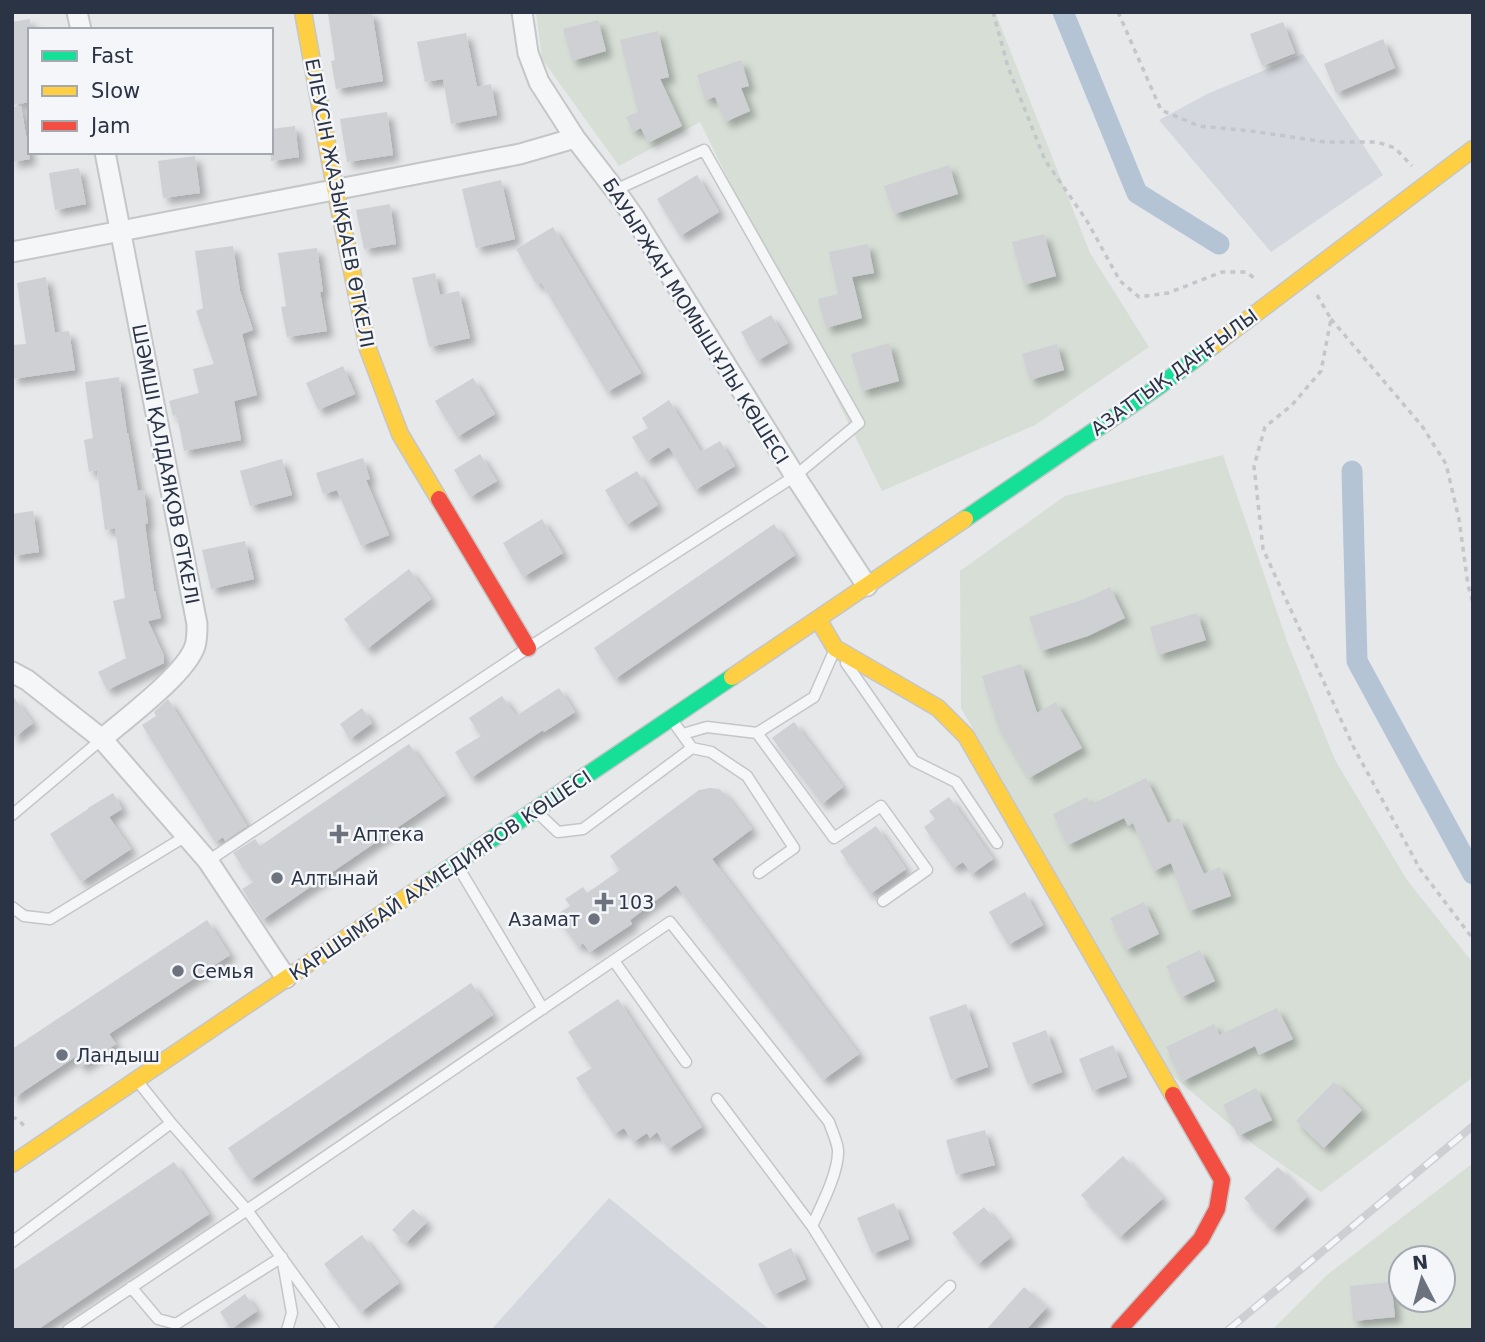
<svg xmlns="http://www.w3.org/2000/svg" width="1485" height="1342" font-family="'DejaVu Sans',sans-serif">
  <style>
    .built { fill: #d4d7dd }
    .green { fill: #d6ded6; fill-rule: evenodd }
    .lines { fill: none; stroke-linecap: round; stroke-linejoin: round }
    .canal { stroke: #b4c4d5; stroke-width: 21 }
    .building { fill: #ced0d3; filter: url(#shadow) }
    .lane-casing { stroke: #c4c6c8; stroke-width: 13 }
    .street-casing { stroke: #c4c6c8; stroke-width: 23 }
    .fast-casing { stroke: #c4c6c8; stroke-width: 19 }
    .slow-casing { stroke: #c4c6c8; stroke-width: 19 }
    .jam-casing { stroke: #c4c6c8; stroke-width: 19 }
    .path { stroke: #c5c6ca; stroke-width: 3.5; stroke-dasharray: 5 5; stroke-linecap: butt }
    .lane { stroke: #f5f6f7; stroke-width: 10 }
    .street { stroke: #f5f6f7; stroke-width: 19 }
    .fast { stroke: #16e098; stroke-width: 16 }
    .slow { stroke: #ffcf43; stroke-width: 16 }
    .jam { stroke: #f24e42; stroke-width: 16 }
    .rail-casing { stroke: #cecfd2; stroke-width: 8 }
    .rail { stroke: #f4f6f9; stroke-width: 5; stroke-dasharray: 16; stroke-linecap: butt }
    .poi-dot { fill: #6c737f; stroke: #f4f6f9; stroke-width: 2.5 }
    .labels { text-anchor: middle; stroke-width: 5; stroke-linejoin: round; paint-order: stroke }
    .street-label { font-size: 19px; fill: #2b3445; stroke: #f4f6f9 }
    .poi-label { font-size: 19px; fill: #2b3445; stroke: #f4f6f9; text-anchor: start }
  </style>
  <defs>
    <filter id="shadow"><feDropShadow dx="6" dy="6" stdDeviation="3.5" flood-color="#0004"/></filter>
  </defs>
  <rect width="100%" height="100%" fill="#e6e8ea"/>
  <path class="built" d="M1303,54L1383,175L1271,252L1159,120L1207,94Z
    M609,1198L770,1330H491Z"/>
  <path class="green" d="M536,12H995L1090,253L1149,347L1035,425L882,491L700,122L619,166L542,59Z
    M1223,455L1288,644L1335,760L1407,880L1473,963V1077L1321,1192L1253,1144L1173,1076L961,708L960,571L1065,496Z
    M1473,1163V1330H1272L1327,1275ZM1401,1258H1443V1300H1401Z"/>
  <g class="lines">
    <path class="canal" d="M1063,12L1137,193L1219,244
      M1352,471L1357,661L1473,874"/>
  </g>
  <path class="building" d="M336,12H372L383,81L336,89L331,61L335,60L328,13Z
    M30,19V102L12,105V22Z
    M598,20L606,51L572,61L563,29Z
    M1283,22L1295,53L1262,66L1250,34Z
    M658,31L669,77L660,79L682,126L648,143L641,128L633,132L626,117L638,112L620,40Z
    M466,33L477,87L491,84L497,115L451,124L443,79L425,82L417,42Z
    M1383,39L1395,68L1336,93L1324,64Z
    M741,60L749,86L741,88L750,111L725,122L715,97L705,100L697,75Z
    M21,106L30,159L12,162V107Z
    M387,112L393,155L347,162L340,119Z
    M295,126L299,157L271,161V129Z
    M195,156L200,193L163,198L158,161Z
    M949,165L958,194L894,214L884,186Z
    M79,168L86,204L55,210L49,173Z
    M697,175L719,212L680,236L657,199Z
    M501,180L515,239L476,248L462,189Z
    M390,204L396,244L364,249L356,210Z
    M553,227L641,373L607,392L541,282L537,285L516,249Z
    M1044,234L1056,276L1024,285L1012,242Z
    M868,244L874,273L852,277L862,318L826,328L818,299L838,294L829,252Z
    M233,246L240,291L253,330L242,334L257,395L234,401L241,440L184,451L177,415L173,416L169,401L199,393L193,369L214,364L196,311L203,308L195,251Z
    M317,248L323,292H320L327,331L287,337L281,307L286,306L278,253Z
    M435,273L440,295L459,291L470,338L429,347L412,278Z
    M46,277L55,333L69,331L75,370L12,379V345L26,344L17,283Z
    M771,315L788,343L757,361L741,332Z
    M889,343L899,381L862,391L851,354Z
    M1057,344L1064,370L1030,380L1022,354Z
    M343,366L355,394L318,410L306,383Z
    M119,377L127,433H128L138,491L144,490L148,523L145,524L154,592L155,591L161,618L148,621L164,656V663L107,690L98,672L126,658L113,601L125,598L115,528L105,530L97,470L89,472L84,440L93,438L85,382Z
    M473,378L495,414L457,437L435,401Z
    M669,400L701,452L720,441L735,466L695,490L669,447L647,461L632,437L648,428L642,418Z
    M480,454L497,481L470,497L454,470Z
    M363,458L370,479L366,480L389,535L361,546L337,490L323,494L316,473Z
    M282,459L292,495L250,506L240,471Z
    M637,471L658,505L626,525L605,490Z
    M33,511L39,552L12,556V514Z
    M542,519L563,553L523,577L503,543Z
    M774,524L795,555L615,679L594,648Z
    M245,541L254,579L211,589L202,550Z
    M409,569L431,599L367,649L344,619Z
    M1110,587L1125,618L1088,636L1041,651L1029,617L1082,600Z
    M1197,613L1206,640L1158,655L1150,627Z
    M1021,664L1037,713L1056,702L1082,748L1029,778L997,723L982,676Z
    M559,688L575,712L544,732L543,730L471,778L455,752L481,736L469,718L502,696L516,716Z
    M12,695L33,723L12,739Z
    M168,699L247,826L225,841L223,837L215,842L142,725L156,716L154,712Z
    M362,708L372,723L350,739L340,724Z
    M794,722L843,787L822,804L772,738Z
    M409,744L445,795L262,920L242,889L253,882L233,853L255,839L260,846Z
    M1146,778L1168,823L1179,818L1204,874L1220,867L1231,896L1189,911L1171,863L1154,871L1133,823L1128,826L1124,818L1068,845L1053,814L1087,797L1090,805Z
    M710,788L719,789L726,795L752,829L712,859L859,1054L823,1080L676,885L630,920L632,924L590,952L583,943L578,947L556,915L570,906L565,899L583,887L587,893L620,870L610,856L699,790Z
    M113,793L122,809L109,817L131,849L81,882L50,834L88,809V808Z
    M949,797L993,859L972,874L963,862L953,868L924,827L935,819L929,811Z
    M876,826L906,869L870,894L840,851Z
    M1025,892L1043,925L1008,945L989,912Z
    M1144,902L1159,934L1126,950L1110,918Z
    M207,920L230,955L109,1034L116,1044L81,1067L75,1057L12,1099V1049Z
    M1200,950L1215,981L1182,997L1166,966Z
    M471,983L493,1015L250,1180L228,1148Z
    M618,999L702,1127L668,1149L657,1132L650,1138L647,1133L633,1142L624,1128L614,1134L576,1078L592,1068L568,1032Z
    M966,1004L988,1067L951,1080L929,1017Z
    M1277,1008L1293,1039L1259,1055L1255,1046L1183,1081L1166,1047L1214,1024L1219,1035Z
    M1046,1030L1062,1072L1028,1085L1012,1043Z
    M1113,1045L1127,1077L1092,1091L1079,1059Z
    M1334,1082L1362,1110L1324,1148L1296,1121Z
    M1256,1088L1272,1120L1238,1136L1223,1105Z
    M985,1130L995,1165L956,1175L946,1140Z
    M1123,1156L1163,1198L1120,1237L1081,1195Z
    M174,1162L209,1214L37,1330H12V1271Z
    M1278,1167L1307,1197L1273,1229L1244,1198Z
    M894,1203L909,1239L872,1254L857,1218Z
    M984,1207L1010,1238L978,1264L952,1233Z
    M413,1209L427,1222L406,1243L392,1230Z
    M362,1235L399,1283L361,1312L324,1264Z
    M791,1248L806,1279L773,1295L758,1264Z
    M1391,1282L1395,1317L1353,1321L1350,1286Z
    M1024,1287L1047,1307L1026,1330H986Z
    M245,1294L257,1311L231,1329L220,1312Z"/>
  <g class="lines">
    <g class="lane-casing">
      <path id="lane" d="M846,663L914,761L956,782L997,843
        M757,733L834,838L881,806L927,870L883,901
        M683,734L707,727L757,733L814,697L835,649
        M692,748L711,752L747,776L794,848L759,873
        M538,813L558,832L583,829L692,748L672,720
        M12,815L102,739
        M208,861L528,648L795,476L859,423L704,150L615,190
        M457,865L543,1009
        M12,907L24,916L50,919L186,836
        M614,961L686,1062
        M139,1083L171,1123L247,1210L670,922L829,1122C832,1131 837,1141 838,1150C839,1172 821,1206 812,1226L877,1330
        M717,1099L812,1226
        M12,1242L171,1123
        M131,1287L158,1319L176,1324L282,1257L292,1313L287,1330
        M68,1330L247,1210L334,1330
        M903,1330L950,1286"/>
    </g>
    <g class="street-casing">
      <path id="street" d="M77,12L81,30
        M522,12L528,53L539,82L575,138L615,190L634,217L795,476L867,586
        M12,252L520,154L575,138
        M12,672L27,680L102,739L208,861L286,978
        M102,739C125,719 186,674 195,646C197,640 197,631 197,624L105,152"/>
    </g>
    <g class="fast-casing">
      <path id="fast" d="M965,519L1158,387L1214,345
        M430,881L732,677"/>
    </g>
    <g class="slow-casing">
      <path id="slow" d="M303,12L335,188L368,349L400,434L439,499
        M1214,345L1473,149
        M818,619L835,648L938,708L966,736L1173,1095
        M732,677L965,519
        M12,1164L430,881"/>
    </g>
    <g class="jam-casing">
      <path id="jam" d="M439,499L528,648
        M1119,1330L1201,1239L1217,1209L1222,1180L1173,1095"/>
    </g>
    <path class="path" d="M993,12L1008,67L1045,160L1087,221L1120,281L1139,297L1168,293L1222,272H1246L1257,280
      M1118,12L1161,110L1199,126L1251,131L1325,142H1377L1395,148L1412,166
      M1317,295L1331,319L1321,371L1292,405L1265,427L1254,466L1263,549L1353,746L1420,869L1473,939
      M1331,319L1422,426L1446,464L1459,519L1468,585L1473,603
      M12,1117L19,1120L24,1126"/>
    <use href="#lane" class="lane"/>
    <use href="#street" class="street"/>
    <use href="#fast" class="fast"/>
    <use href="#slow" class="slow"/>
    <use href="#jam" class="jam"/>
    <g class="rail-casing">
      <path id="rail" d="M1228,1330L1473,1126"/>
    </g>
    <use href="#rail" class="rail"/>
  </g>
  <g class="poi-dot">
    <path d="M335.5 823.5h7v7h7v7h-7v7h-7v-7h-7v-7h7z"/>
    <circle cx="277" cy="878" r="7"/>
    <path d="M600.5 891.5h7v7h7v7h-7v7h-7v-7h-7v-7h7z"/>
    <circle cx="594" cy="919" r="7"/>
    <circle cx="178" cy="971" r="7"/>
    <circle cx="62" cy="1055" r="7"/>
  </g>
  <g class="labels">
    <g class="street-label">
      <text transform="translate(340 203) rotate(79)" y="7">ЕЛЕУСІН ЖАЗЫҚБАЕВ ӨТКЕЛІ</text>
      <text transform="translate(696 321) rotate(58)" y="7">БАУЫРЖАН МОМЫШҰЛЫ КӨШЕСІ</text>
      <text transform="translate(1174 372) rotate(-36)" y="7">АЗАТТЫҚ ДАҢҒЫЛЫ</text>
      <text transform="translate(166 464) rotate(79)" y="7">ШӘМШІ ҚАЛДАЯҚОВ ӨТКЕЛІ</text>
      <text transform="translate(440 875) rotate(-34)" y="7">ҚАРШЫМБАЙ АХМЕДИЯРОВ КӨШЕСІ</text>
    </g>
    <g class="poi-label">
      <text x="353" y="841">Аптека</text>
      <text x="291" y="885">Алтынай</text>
      <text x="618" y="909">103</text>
      <text x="580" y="926" text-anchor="end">Азамат</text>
      <text x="192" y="978">Семья</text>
      <text x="76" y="1062">Ландыш</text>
    </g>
  </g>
  <rect width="1485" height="1342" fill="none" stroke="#2b3445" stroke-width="28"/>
  <rect x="28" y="28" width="245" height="126" fill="#f4f6f9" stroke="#a4a8b1" stroke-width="2"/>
  <rect x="42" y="51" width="35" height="10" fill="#16e098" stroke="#a4a8b1" stroke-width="2"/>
  <text x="91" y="63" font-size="21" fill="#2b3445">Fast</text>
  <rect x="42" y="86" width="35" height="10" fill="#ffcf43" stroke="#a4a8b1" stroke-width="2"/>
  <text x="91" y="98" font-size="21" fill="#2b3445">Slow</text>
  <rect x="42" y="121" width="35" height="10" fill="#f24e42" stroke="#a4a8b1" stroke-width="2"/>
  <text x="91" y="133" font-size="21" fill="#2b3445">Jam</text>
  <g transform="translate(1422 1279) rotate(354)"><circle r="33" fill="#f4f6f9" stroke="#a4a8b1" stroke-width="2"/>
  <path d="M0-5L12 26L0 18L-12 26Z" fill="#6c737f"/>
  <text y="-10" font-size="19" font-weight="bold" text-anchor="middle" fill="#2b3445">N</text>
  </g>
</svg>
